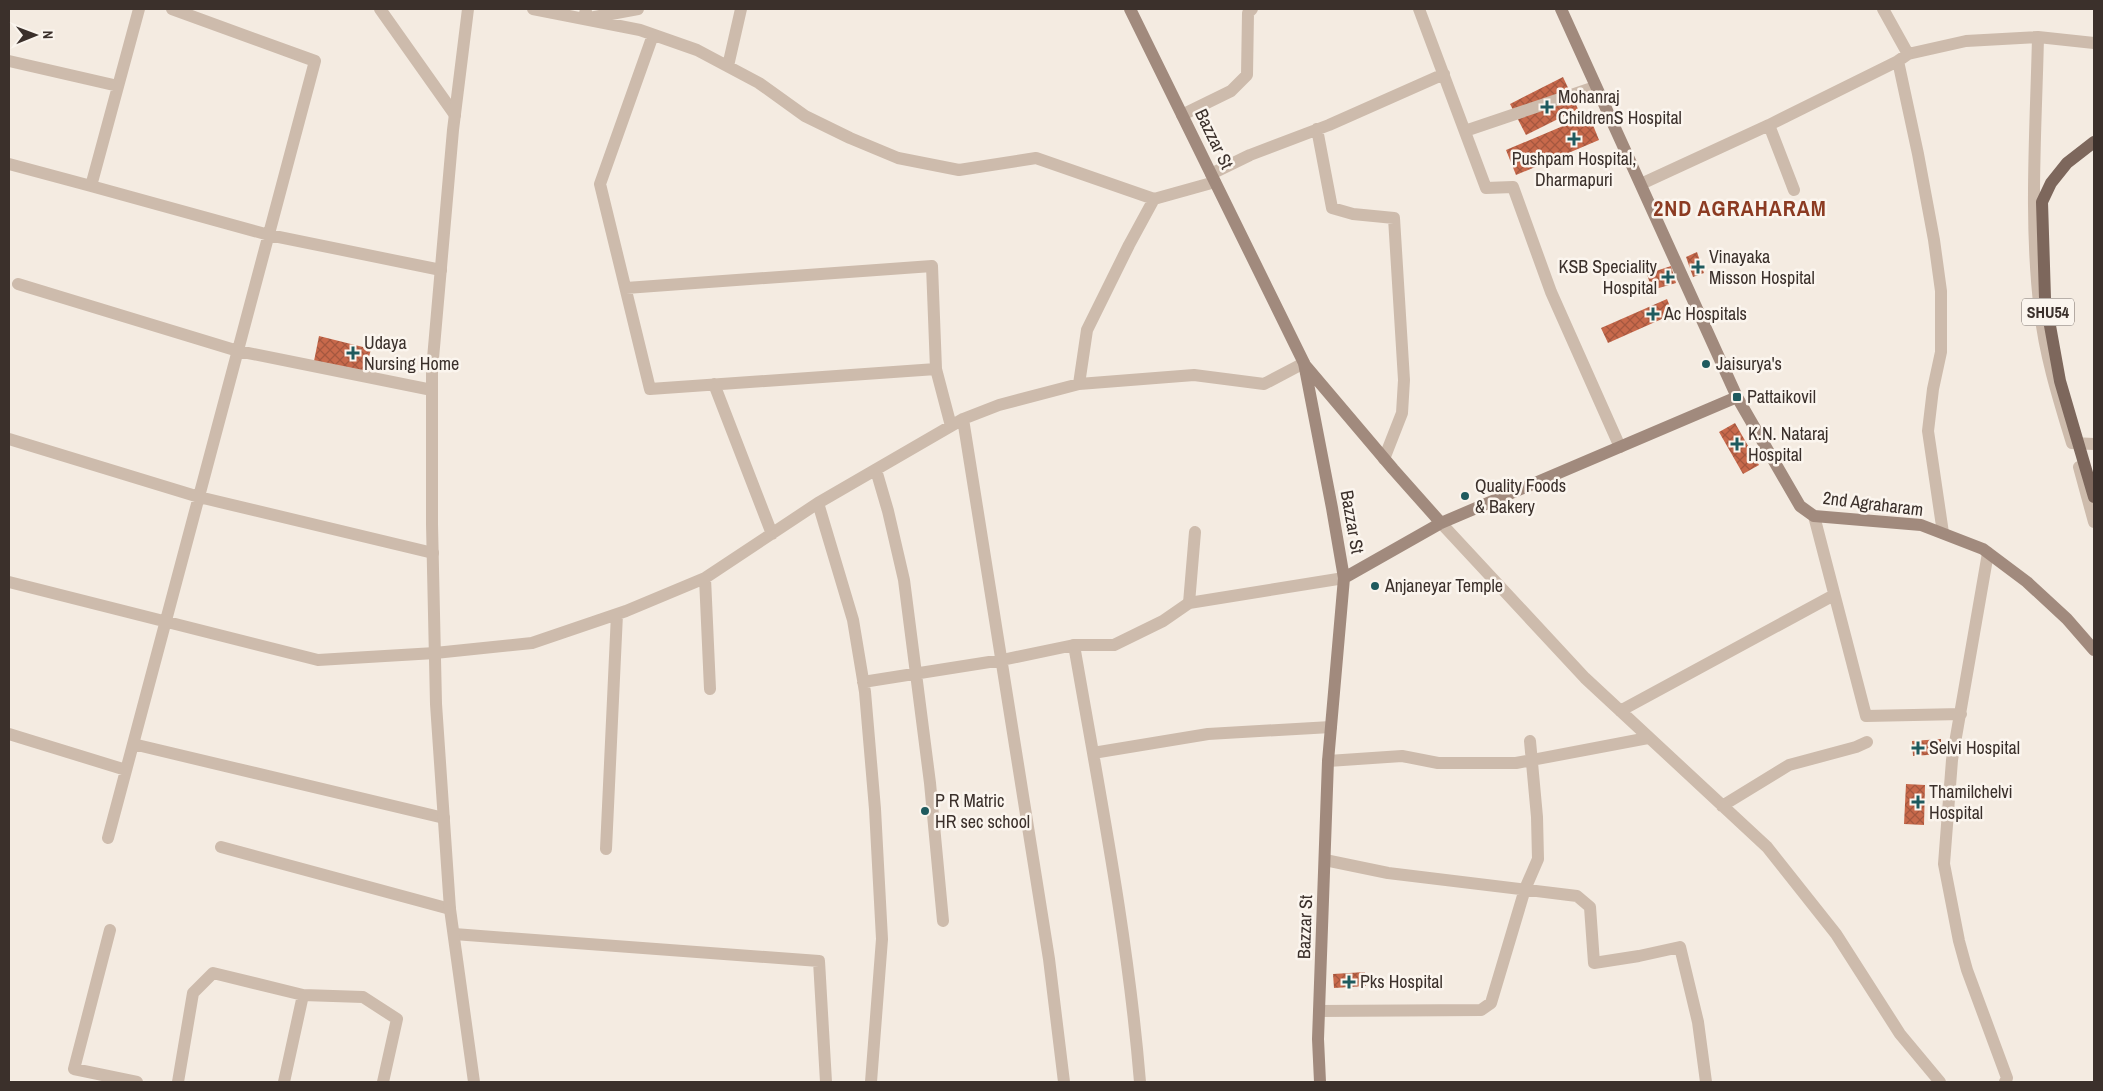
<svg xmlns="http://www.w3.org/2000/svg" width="2103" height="1091" font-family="'Archivo Narrow',sans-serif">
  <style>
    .building { fill: url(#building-cross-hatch) }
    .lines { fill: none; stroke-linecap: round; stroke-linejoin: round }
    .minor { stroke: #cdbbac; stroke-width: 12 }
    .tertiary { stroke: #cdbbac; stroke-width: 12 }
    .secondary { stroke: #a18a7d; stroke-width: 12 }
    .primary-bridge { stroke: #7d675c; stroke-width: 12 }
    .poi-dot { fill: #1f5a5e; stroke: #fbf5ee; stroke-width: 2 }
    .labels { text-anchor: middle; stroke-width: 5; stroke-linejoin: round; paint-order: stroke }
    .shield { fill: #fbf5ee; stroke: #756b66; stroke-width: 1 }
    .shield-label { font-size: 16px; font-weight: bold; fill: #3b302b }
    .poi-label { font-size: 18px; fill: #3b302b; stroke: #fbf5ee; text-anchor: start }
    .street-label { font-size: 18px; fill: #3b302b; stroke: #fbf5ee }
    .district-label { font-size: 22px; font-weight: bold; letter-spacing: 1px; fill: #8c3b22; stroke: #fbf5ee }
  </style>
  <defs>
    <pattern id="building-cross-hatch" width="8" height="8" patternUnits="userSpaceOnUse" patternTransform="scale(1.25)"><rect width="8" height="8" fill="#c8694b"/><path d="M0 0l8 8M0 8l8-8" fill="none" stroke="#a4573f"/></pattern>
  </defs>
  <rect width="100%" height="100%" fill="#f4ebe1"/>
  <path class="building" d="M1563,77L1578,109L1526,135L1510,104Z
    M1589,115L1599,140L1516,175L1506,150Z
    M1697,252L1704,273L1693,277L1686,257Z
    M1671,266L1676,283L1652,290L1647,274Z
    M1667,299L1673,314L1608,343L1601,328Z
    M319,336L371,349L365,373L314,361Z
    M1735,423L1759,465L1743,474L1719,432Z
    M1941,739V754L1913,756L1912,741Z
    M1906,784L1925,785L1924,825L1904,824Z
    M1365,972L1366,986L1334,988L1333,974Z"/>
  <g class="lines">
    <path class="minor" d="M380,9L455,115
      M533,9L640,30L697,50L759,83L805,116L850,138L898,158L959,170L1036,158L1154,199L1215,182
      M586,9L584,19L638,9
      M1419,9L1486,188L1513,187L1551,292L1620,447
      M1883,9L1908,54L1966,41L2038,37L2094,43
      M653,35L600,184L650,389L936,369L951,426
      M2038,37C2036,128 2029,221 2040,311C2045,356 2059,400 2072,443L2094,444
      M1908,54L1898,61L1918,154L1934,240L1941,291V352L1933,389L1928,431L1943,533
      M9,61L118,86
      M728,66L741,9
      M1182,115L1231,91L1247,75L1248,13L1252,9
      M1769,125L1794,190
      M1317,129L1332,208L1353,214L1394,218L1404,380L1402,413L1384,459
      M1465,131L1595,87
      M9,164L91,186L139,9
      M1211,174L1250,155L1329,125L1444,74
      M1641,184L1769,125L1898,61
      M91,186L269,235L441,270
      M18,284L238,351L432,390
      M626,288L932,266L936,369
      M714,384L772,534
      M1079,384L1087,330L1129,245L1154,199
      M963,419L1049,959L1064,1082
      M9,439L199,497L433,553
      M2079,467L2094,522
      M876,470L888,511L904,580L930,783L943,921
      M818,503L853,620L865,692L875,809L882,939L871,1082
      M1814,516L1866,716L1961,714
      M1441,523L1585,678L1767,847L1836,934L1900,1034L1940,1082
      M1988,553L1952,760L1944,864L1959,941L1967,970L2007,1078L2005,1082
      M705,578L710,689
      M9,582L318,660L435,653L532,643L626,611L705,578L818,503L963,419L999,405L1079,384L1194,375L1264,384L1304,363
      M1189,603L1195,532
      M863,682L1002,660L1074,645C1099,790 1128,935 1140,1082
      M1620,711L1834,595
      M9,734L126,770
      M133,744L444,818
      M1093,753L1208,734L1331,727
      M1328,761L1402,756L1438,763H1516L1648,738
      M1722,806L1789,765L1856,747L1867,742
      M108,838L315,61L172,9
      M221,847L450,909
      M606,849L617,614
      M1325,860L1388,873L1577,896L1590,907L1594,963L1639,956L1680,947L1698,1022L1706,1082
      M110,930L74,1069L137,1082
      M454,934L819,961L826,1082
      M1319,1011L1481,1010L1491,1003L1525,889L1538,859L1537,817L1530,741
      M178,1082L193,993L213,973L303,995L363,997L397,1019L383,1082
      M284,1082L303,995"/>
    <path class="tertiary" d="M468,9L453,130L432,370V524L436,704L450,909L474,1082
      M1074,645H1114L1163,621L1189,603L1344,578"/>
    <path class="secondary" d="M1130,9L1304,363L1332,508L1344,578L1328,761L1318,1039L1320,1082
      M1561,9L1737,397L1800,506L1814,516L1921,525L1983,549L2027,582L2067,619L2094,650
      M1304,364L1393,469L1441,523
      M1344,578L1441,523L1737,397"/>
    <path class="primary-bridge" d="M2094,142L2067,163L2051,183L2042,202L2045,298L2060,381L2094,497"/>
  </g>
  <g class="poi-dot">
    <path d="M1544.5 99.5h5v5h5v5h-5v5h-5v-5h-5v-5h5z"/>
    <path d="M1571.5 131.5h5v5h5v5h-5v5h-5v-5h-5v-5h5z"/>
    <path d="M1695.5 259.5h5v5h5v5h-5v5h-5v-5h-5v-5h5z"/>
    <path d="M1665.5 269.5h5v5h5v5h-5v5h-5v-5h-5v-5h5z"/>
    <path d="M1650.5 306.5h5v5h5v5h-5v5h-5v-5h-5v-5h5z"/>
    <path d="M350.5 345.5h5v5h5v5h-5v5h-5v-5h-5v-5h5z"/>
    <circle cx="1706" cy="364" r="5"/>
    <rect x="1732" y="392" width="10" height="10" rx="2.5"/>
    <path d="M1734.5 436.5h5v5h5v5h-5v5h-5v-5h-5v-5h5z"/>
    <circle cx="1465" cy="496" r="5"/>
    <circle cx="1375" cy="586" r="5"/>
    <path d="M1915.5 740.5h5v5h5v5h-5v5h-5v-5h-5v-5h5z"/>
    <path d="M1915.5 794.5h5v5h5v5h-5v5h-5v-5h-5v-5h5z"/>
    <circle cx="925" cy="811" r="5"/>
    <path d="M1346.5 974.5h5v5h5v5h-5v5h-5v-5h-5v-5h5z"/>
  </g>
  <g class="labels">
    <rect class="shield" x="2022" y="298.5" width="52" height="27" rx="4"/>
    <g class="shield-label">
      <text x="2048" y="318">SHU54</text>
    </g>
    <g class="poi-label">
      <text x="1558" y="103">Mohanraj<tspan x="1558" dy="21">ChildrenS Hospital</tspan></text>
      <text x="1574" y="165" text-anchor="middle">Pushpam Hospital,<tspan x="1574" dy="21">Dharmapuri</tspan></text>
      <text x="1709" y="263">Vinayaka<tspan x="1709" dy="21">Misson Hospital</tspan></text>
      <text x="1657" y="273" text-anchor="end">KSB Speciality<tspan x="1657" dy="21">Hospital</tspan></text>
      <text x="1664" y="320">Ac Hospitals</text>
      <text x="364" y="349">Udaya<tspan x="364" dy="21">Nursing Home</tspan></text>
      <text x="1716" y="370">Jaisurya's</text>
      <text x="1747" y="403">Pattaikovil</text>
      <text x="1748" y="440">K.N. Nataraj<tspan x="1748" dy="21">Hospital</tspan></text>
      <text x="1475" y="492">Quality Foods<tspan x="1475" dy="21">&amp; Bakery</tspan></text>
      <text x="1385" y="592">Anjaneyar Temple</text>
      <text x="1929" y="754">Selvi Hospital</text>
      <text x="1929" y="798">Thamilchelvi<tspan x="1929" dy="21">Hospital</tspan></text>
      <text x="935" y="807">P R Matric<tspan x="935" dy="21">HR sec school</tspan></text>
      <text x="1360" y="988">Pks Hospital</text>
    </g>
    <g class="street-label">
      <text transform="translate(1214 139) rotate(64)" y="6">Bazzar St</text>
      <text transform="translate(1873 504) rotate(7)" y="6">2nd Agraharam</text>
      <text transform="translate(1352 522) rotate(80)" y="6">Bazzar St</text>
      <text transform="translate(1305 927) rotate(-88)" y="6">Bazzar St</text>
    </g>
    <g class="district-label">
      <text x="1740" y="216">2ND AGRAHARAM</text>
    </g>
  </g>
  <rect width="2103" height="1091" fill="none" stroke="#3b302b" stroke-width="20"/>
  <g transform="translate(35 35) rotate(89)" stroke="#fbf5ee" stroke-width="4" paint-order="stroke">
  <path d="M0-4L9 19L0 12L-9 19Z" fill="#3b302b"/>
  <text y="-8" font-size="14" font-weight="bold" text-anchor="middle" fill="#3b302b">N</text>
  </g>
</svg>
